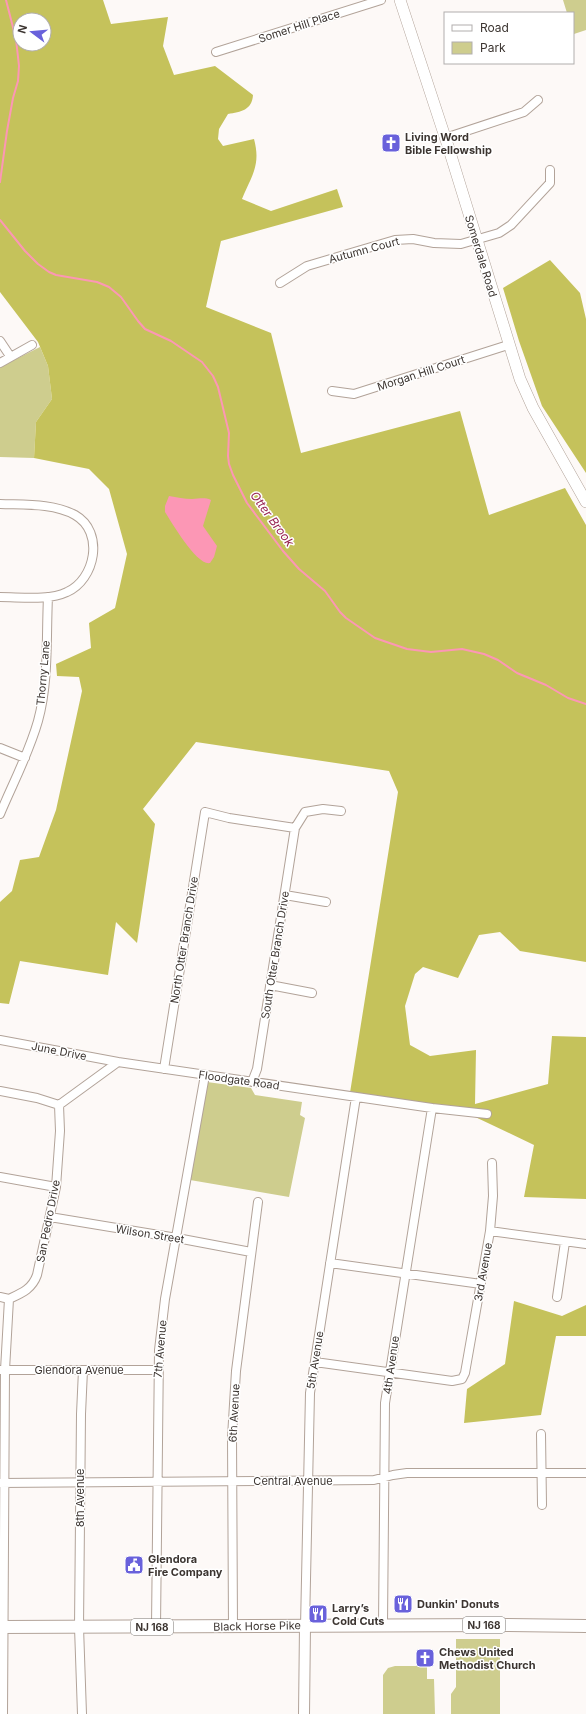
<svg xmlns="http://www.w3.org/2000/svg" width="586" height="1714" font-family="Inter,sans-serif">
  <style>
    .green { fill: #cecd8e }
    .forest { fill: #c5c25b; fill-rule: evenodd }
    .water { fill: #fc97b5 }
    .lines { fill: none; stroke-linecap: round; stroke-linejoin: round }
    .stream { stroke: #fc97b5; stroke-width: 2 }
    .minor-casing { stroke: #b2a399; stroke-width: 10 }
    .tertiary-casing { stroke: #b2a399; stroke-width: 12 }
    .secondary-casing { stroke: #b2a399; stroke-width: 12 }
    .primary-casing { stroke: #b2a399; stroke-width: 14 }
    .minor { stroke: #fff; stroke-width: 8 }
    .tertiary { stroke: #fff; stroke-width: 10 }
    .secondary { stroke: #fff; stroke-width: 11 }
    .primary { stroke: #fff; stroke-width: 12 }
    .labels { text-anchor: middle; stroke-width: 3; stroke-linejoin: round; paint-order: stroke }
    .shield { fill: #fff; stroke: #76726f; stroke-width: 1 }
    .shield-label { font-size: 10px; font-weight: bold; fill: #3c3531 }
    .street-label { font-size: 11px; fill: #3c3531; stroke: #fff }
    .poi-label { font-size: 11px; font-weight: bold; fill: #3c3531; stroke: #fff; text-anchor: start }
    .water-label { font-size: 12px; font-style: italic; fill: #962251; stroke: #fff }
  </style>
  <rect width="100%" height="100%" fill="#fdf9f7"/>
  <path class="green" d="M563,0H586V30L574,34L573,13H567Z
    M40,347L48,366L52,399L36,422L34,458L0,457V367Z
    M207,1082L251,1088L255,1095L302,1102L300,1115L305,1118L289,1197L190,1180Z
    M456,1639H500V1714H451V1694L456,1687Z
    M395,1666H427V1679H434L435,1714H383V1675L388,1668Z"/>
  <path class="forest" d="M0,0H103L111,24L168,17L163,46L174,75L215,66L253,95C252,110 241,112 228,114L219,129L218,139L223,146L254,139C261,165 252,175 242,199L271,211L337,189L343,207L221,241L206,307L271,333L301,453L460,411L489,515L565,488L586,525V962L520,951L500,932L479,935L458,978L423,967L415,974L405,1006L410,1045L430,1056L476,1050L475,1104L548,1084L552,1036L586,1037V1199L524,1197L534,1145L471,1115L349,1099L398,792L389,771L196,742L143,809L155,824L137,943L116,922L108,975L20,961L9,1004L0,1003V902L12,891L20,860L39,857L56,810L82,691L79,677L57,676L56,664L91,648L89,623L115,608L127,554L109,489L89,469L34,458L36,422L52,399L48,366L38,342L0,292ZM20,20H44V44H20Z
    M550,260L580,293L586,319V473L542,406L519,341L503,288Z
    M514,1301L562,1316L586,1305V1336H556L541,1415L464,1423L467,1389L505,1364Z"/>
  <path class="water" d="M169,496C177,497 184,499 192,499C199,499 204,497 211,500L203,526L217,546L214,557L210,563C197,566 172,523 165,512V506Z"/>
  <g class="lines">
    <path class="stream" d="M0,182L7,131L13,98L18,81L19,66L16,39L6,0
      M0,220L25,251L38,264L49,272L56,275L97,282L109,287L121,297L138,321L145,329L171,341L202,362L213,376L218,387L229,433L228,456L229,464L233,475L247,503L283,551L299,569L325,591L340,612L346,618L375,638L407,649L431,652L462,649L484,654L498,660L517,673L546,685L568,698L586,704"/>
    <g class="minor-casing">
      <path id="minor" d="M216,52L381,0
        M445,138L524,112L538,100
        M280,283L307,266L395,240L413,239L434,243L461,244L499,233L511,225L550,183V170
        M0,341L10,356
        M0,363L32,345
        M332,391L354,394L508,345
        M0,504C24,505 53,503 75,515C105,532 95,580 67,592C48,601 21,597 0,597
        M0,748L25,758
        M0,814C13,783 29,753 38,721C49,681 46,638 48,597
        M285,895L326,902
        M270,985L312,993
        M0,1040L118,1062
        M164,1069L205,812L229,818L295,828
        M252,1082L257,1069L295,828L305,812L323,809L341,811
        M0,1091L37,1098L59,1105
        M59,1105L118,1062L432,1108L487,1114
        M0,1177L56,1187
        M50,1217L177,1238L251,1252
        M490,1231L586,1244
        M330,1263L481,1284
        M0,1297L9,1299
        M557,1297L565,1242
        M9,1299C22,1293 32,1289 37,1275L56,1187L60,1131L59,1105
        M315,1362L452,1381L462,1379L465,1373L490,1231L493,1196L492,1163
        M1,1370H158
        M541,1434L542,1505
        M0,1483L374,1480L393,1475L407,1473H586
        M383,1625L385,1403L432,1108
        M233,1626L232,1437L236,1371L258,1202
        M305,1626L310,1393L356,1097
        M156,1627L159,1350L165,1299L205,1075
        M3,1714L5,1370L9,1299
        M82,1714L79,1627L81,1414L83,1370"/>
    </g>
    <g class="tertiary-casing">
      <path id="tertiary" d="M304,1714L305,1626"/>
    </g>
    <g class="secondary-casing">
      <path id="secondary" d="M400,0L448,146L520,379L533,408L586,502"/>
    </g>
    <g class="primary-casing">
      <path id="primary" d="M0,1627L502,1625L586,1626"/>
    </g>
    <use href="#minor" class="minor"/>
    <use href="#tertiary" class="tertiary"/>
    <use href="#secondary" class="secondary"/>
    <use href="#primary" class="primary"/>
  </g>
  <defs>
    <g id="church-square" transform="scale(1)"><rect x="-9" y="-9" width="18" height="18" rx="4" fill="#6961db" stroke="#fff"/><path d="M-1.2-6h2.4v3.5h3.3v2.4h-3.3V6h-2.4V-.1h-3.3v-2.4h3.3Z" fill="#fff"/></g>
    <g id="civic-square" transform="scale(1)"><rect x="-9" y="-9" width="18" height="18" rx="4" fill="#6961db" stroke="#fff"/><path d="M-.6-6.5H3V-4.5H.6V-3L4-1V1h2V6H-6V1h2V-1L-.6-3ZM-1.2 2.5V6h2.4V2.5Z" fill="#fff"/></g>
    <g id="restaurant-square" transform="scale(1)"><rect x="-9" y="-9" width="18" height="18" rx="4" fill="#6961db" stroke="#fff"/><path d="M-5-6h1v4h1v-4h1v4h1v-4h1v5L-1.5 .5V6h-2V.5L-5-1ZM5-6V6H3V1.5H1.5Q1.5-4 5-6Z" fill="#fff"/></g>
  </defs>
  <g fill-rule="evenodd">
    <use href="#church-square" x="391" y="143"/>
    <use href="#civic-square" x="134" y="1565"/>
    <use href="#restaurant-square" x="403" y="1604"/>
    <use href="#restaurant-square" x="318" y="1614"/>
    <use href="#church-square" x="425" y="1658"/>
  </g>
  <g class="labels">
    <g class="shield">
      <rect x="463" y="1617" width="42" height="16" rx="3"/>
      <rect x="131" y="1619" width="42" height="16" rx="3"/>
    </g>
    <g class="shield-label">
      <text x="484" y="1629">NJ 168</text>
      <text x="152" y="1631">NJ 168</text>
    </g>
    <g class="street-label">
      <text transform="translate(299 26) rotate(-18)" y="4">Somer Hill Place</text>
      <text transform="translate(364 250) rotate(-15)" y="4">Autumn Court</text>
      <text transform="translate(481 256) rotate(73)" y="4">Somerdale Road</text>
      <text transform="translate(421 373) rotate(-18)" y="4">Morgan Hill Court</text>
      <text transform="translate(43 673) rotate(-85)" y="4">Thorny Lane</text>
      <text transform="translate(184 940) rotate(-81)" y="4">North Otter Branch Drive</text>
      <text transform="translate(275 955) rotate(-81)" y="4">South Otter Branch Drive</text>
      <text transform="translate(59 1051) rotate(11)" y="4">June Drive</text>
      <text transform="translate(239 1080) rotate(8)" y="4">Floodgate Road</text>
      <text transform="translate(48 1221) rotate(-79)" y="4">San Pedro Drive</text>
      <text transform="translate(150 1234) rotate(9)" y="4">Wilson Street</text>
      <text transform="translate(483 1272) rotate(-80)" y="4">3rd Avenue</text>
      <text transform="translate(160 1349) rotate(-85)" y="4">7th Avenue</text>
      <text transform="translate(315 1360) rotate(-81)" y="4">5th Avenue</text>
      <text transform="translate(391 1365) rotate(-82)" y="4">4th Avenue</text>
      <text x="79" y="1374">Glendora Avenue</text>
      <text transform="translate(234 1413) rotate(-87)" y="4">6th Avenue</text>
      <text x="293" y="1485">Central Avenue</text>
      <text transform="translate(80 1498) rotate(-90)" y="4">8th Avenue</text>
      <text transform="translate(257 1626) rotate(-1)" y="4">Black Horse Pike</text>
    </g>
    <g class="poi-label">
      <text x="405" y="141">Living Word<tspan x="405" dy="13">Bible Fellowship</tspan></text>
      <text x="148" y="1563">Glendora<tspan x="148" dy="13">Fire Company</tspan></text>
      <text x="417" y="1608">Dunkin' Donuts</text>
      <text x="332" y="1612">Larry’s<tspan x="332" dy="13">Cold Cuts</tspan></text>
      <text x="439" y="1656">Chews United<tspan x="439" dy="13">Methodist Church</tspan></text>
    </g>
    <g class="water-label">
      <text transform="translate(272 519) rotate(54)" y="4">Otter Brook</text>
    </g>
  </g>
  <rect x="444" y="12" width="130" height="52" fill="#ffffff" stroke="#b1aead"/>
  <rect x="452" y="25" width="20" height="6" fill="#ffffff" stroke="#b1aead"/>
  <text x="480" y="32" font-size="12" fill="#3c3531">Road</text>
  <rect x="452" y="42" width="20" height="12" fill="#cecd8e" stroke="#b1aead"/>
  <text x="480" y="52" font-size="12" fill="#3c3531">Park</text>
  <g transform="translate(32 32) rotate(286)"><circle r="19" fill="#ffffff" stroke="#b1aead"/>
  <path d="M0-3L7 15L0 10L-7 15Z" fill="#6961db"/>
  <text y="-6" font-size="11" font-weight="bold" text-anchor="middle" fill="#3c3531">N</text>
  </g>
</svg>
